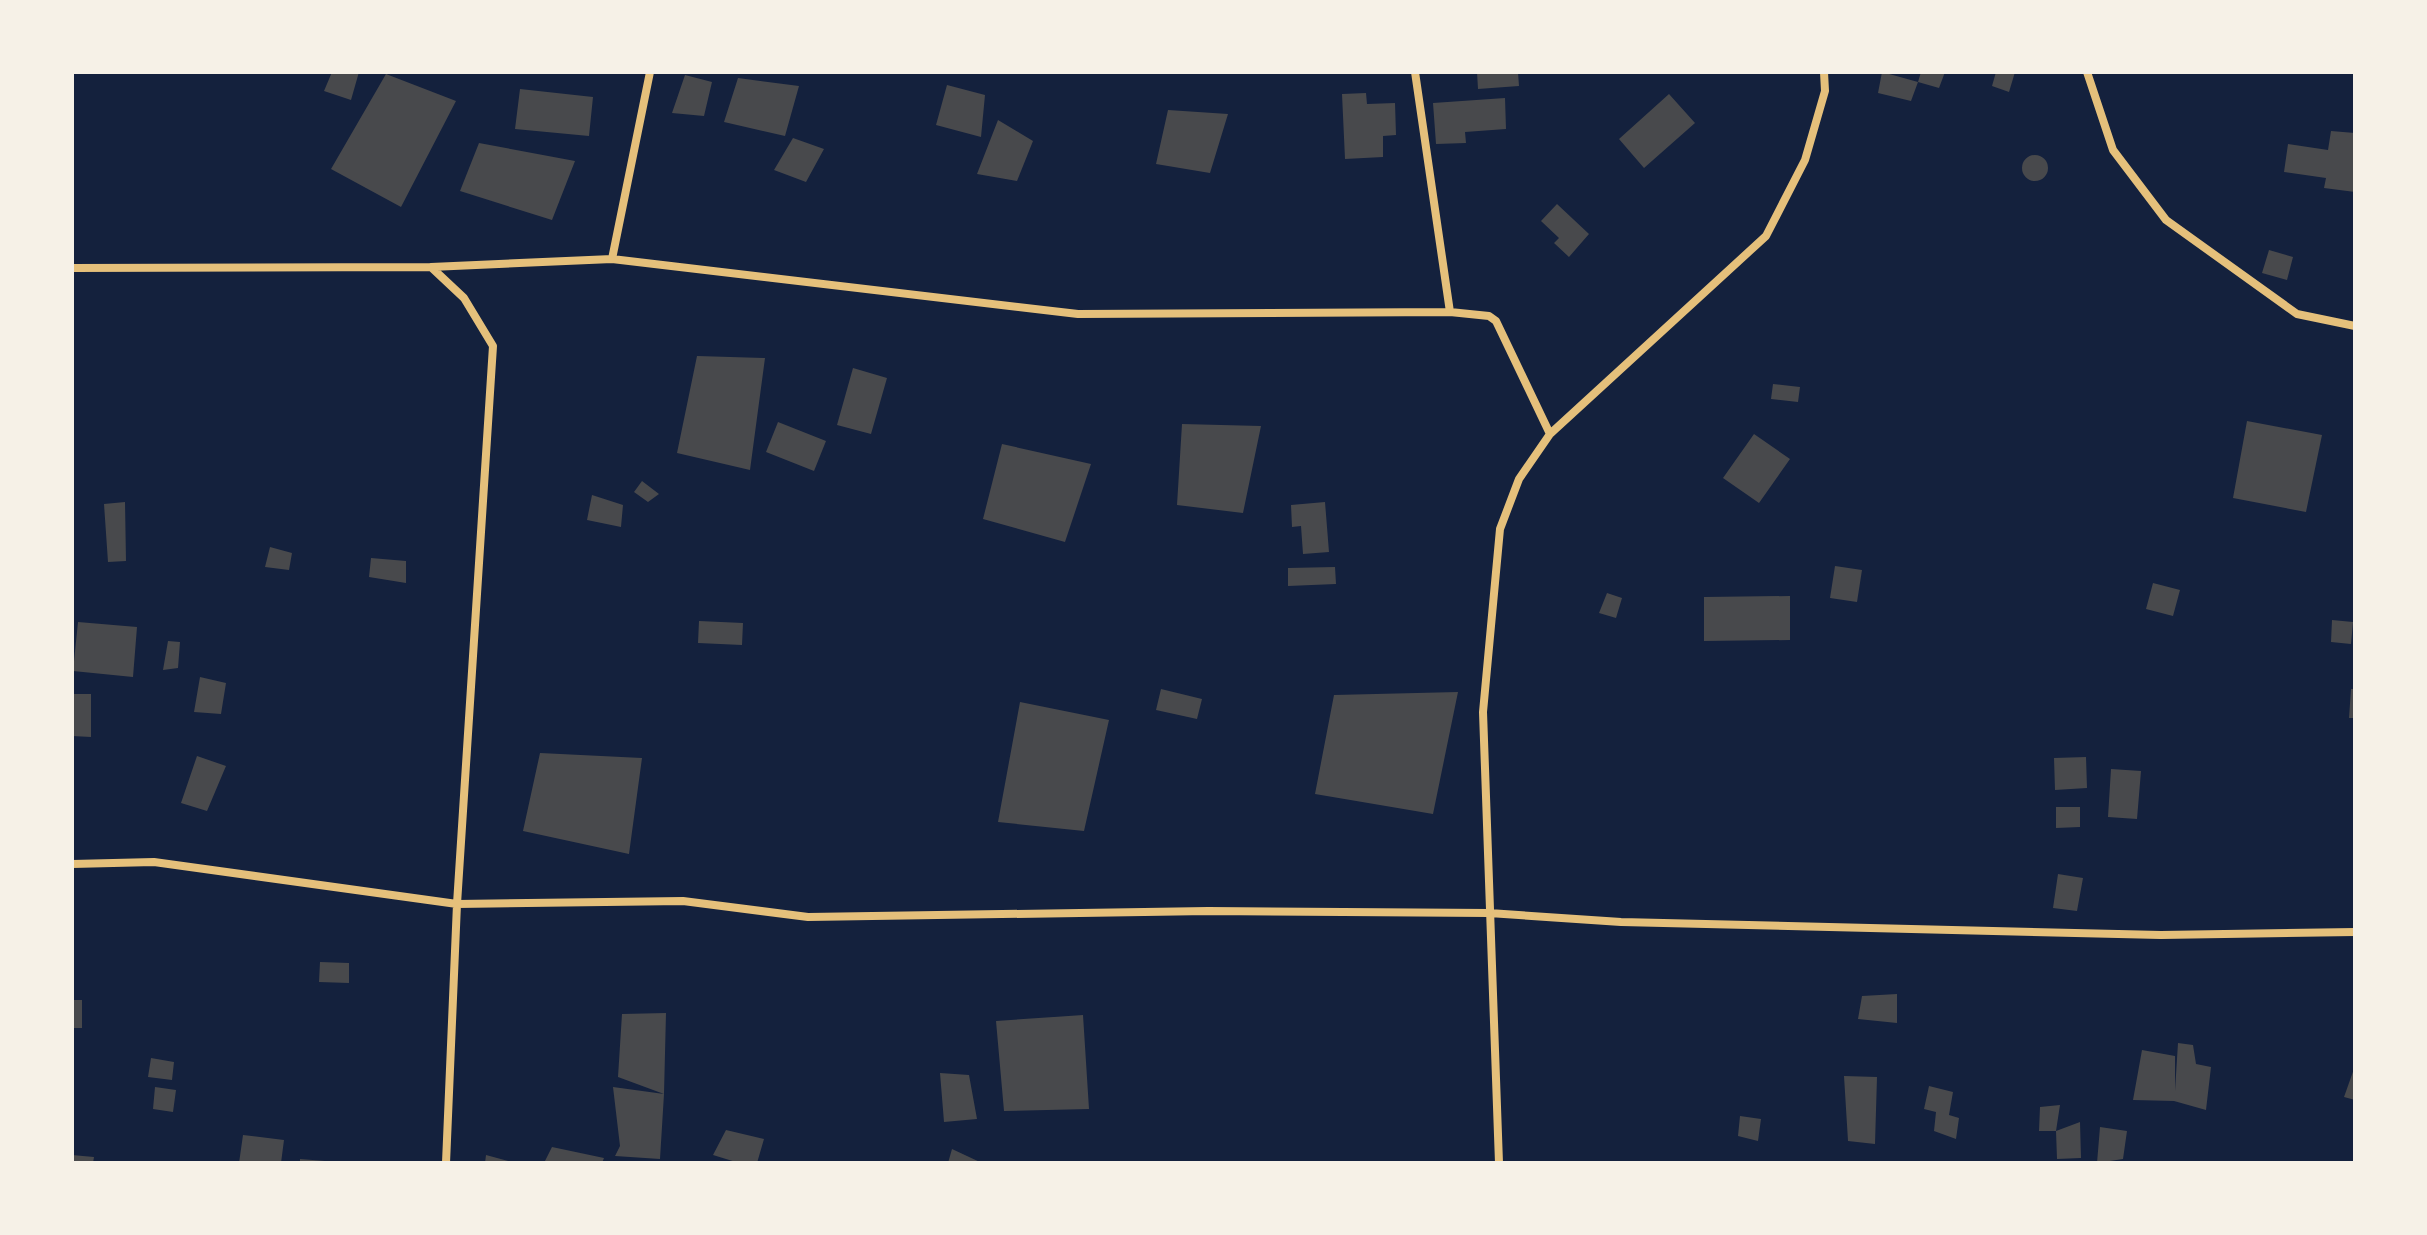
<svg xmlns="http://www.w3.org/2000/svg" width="2427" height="1235" font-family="Quicksand,sans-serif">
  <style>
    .building { fill: #48494c }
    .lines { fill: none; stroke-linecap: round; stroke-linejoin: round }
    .minor { stroke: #e5c07b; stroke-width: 8 }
  </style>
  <rect width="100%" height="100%" fill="#14213d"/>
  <path class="building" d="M332,72H359L351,100L324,91Z
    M1477,72H1518L1519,86L1478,89Z
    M1882,72L1918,82L1921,72H1945L1939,88L1918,82L1911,101L1878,93Z
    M1996,72H2015L2009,92L1992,86Z
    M386,74L456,101L401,207L331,169Z
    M685,75L712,82L704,116L672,113Z
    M738,78L799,86L785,136L724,122Z
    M947,85L985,95L981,137L936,125Z
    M520,89L593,97L589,136L515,129Z
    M1366,93L1367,104L1395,103L1396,135L1383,136V157L1345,159L1342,94Z
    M1669,94L1695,123L1644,168L1619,139Z
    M1505,98L1506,129L1465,132L1466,143L1436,144L1433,103Z
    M1168,110L1228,114L1210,173L1156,164Z
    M998,120L1033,141L1017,181L977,174Z
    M2331,131L2355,133V192L2324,188L2326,178L2284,172L2288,144L2328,150Z
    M793,138L824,149L806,182L774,170Z
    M479,143L575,161L552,220L460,191Z
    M2022 168a13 13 0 1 1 26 0a13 13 0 1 1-26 0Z
    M1557,204L1589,234L1569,257L1554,243L1559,238L1541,221Z
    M2269,250L2293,257L2287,280L2262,273Z
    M697,356L765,358L750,470L677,453Z
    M853,368L887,378L871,434L837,425Z
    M1773,384L1800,387L1798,402L1771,399Z
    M2247,421L2322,435L2306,512L2233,498Z
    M778,422L826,441L814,471L766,452Z
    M1182,424L1261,426L1243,513L1177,505Z
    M1754,434L1790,459L1759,503L1723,478Z
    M1002,444L1091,464L1065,542L983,519Z
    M642,481L659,494L648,502L634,492Z
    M592,495L623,505L621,527L587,520Z
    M125,502L126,561L108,562L104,504Z
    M1325,502L1329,552L1303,554L1301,526L1292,527L1291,505Z
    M270,547L292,553L289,570L265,567Z
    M371,558L406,561V583L369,577Z
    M1835,566L1862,570L1857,602L1830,598Z
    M1335,567L1336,584L1288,586V568Z
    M2153,583L2180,590L2173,616L2146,609Z
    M1607,593L1622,598L1616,618L1599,613Z
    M1790,596V640L1704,641V597Z
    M2332,620L2353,622L2351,644L2331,642Z
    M699,621L743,623L742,645L698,643Z
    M78,622L137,627L133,677L73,671Z
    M168,641L180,642L178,668L163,670Z
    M200,677L226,683L221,714L194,712Z
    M1161,689L1202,699L1197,719L1156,710Z
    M2351,689H2355V718H2349Z
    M1458,692L1433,814L1315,794L1334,695Z
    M72,694H91V737L72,736Z
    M1020,702L1109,720L1084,831L998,822Z
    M540,753L642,758L629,854L523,831Z
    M197,756L226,766L207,811L181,803Z
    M2086,757L2087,788L2055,790L2054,758Z
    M2111,769L2141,771L2137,819L2108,817Z
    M2056,807H2080V827L2056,828Z
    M2058,874L2083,878L2077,911L2053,908Z
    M320,962L349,963V983L319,982Z
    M1897,994V1023L1858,1019L1862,996Z
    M72,1000H82V1028H72Z
    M666,1013L664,1094L660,1159L615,1156L620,1146L613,1087L664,1094L618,1077L622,1014Z
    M1083,1015L1089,1109L1004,1111L996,1021Z
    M2178,1043L2193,1045L2196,1064L2211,1067L2206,1110L2174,1101L2133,1100L2142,1050L2175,1056V1091Z
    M151,1058L174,1062L172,1080L148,1077Z
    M2355,1066V1100L2344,1097Z
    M940,1073L969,1075L977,1119L944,1122Z
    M1844,1076L1877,1077L1875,1144L1848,1141Z
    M1929,1086L1953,1092L1949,1115L1959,1118L1956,1139L1934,1131L1936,1112L1924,1109Z
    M155,1087L176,1090L173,1112L153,1109Z
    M2060,1105L2056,1131H2039L2040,1107Z
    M1740,1116L1761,1119L1758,1141L1738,1136Z
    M2080,1122L2081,1158L2057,1159L2056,1131Z
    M2100,1127L2127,1131L2123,1159L2097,1163Z
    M726,1130L764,1139L757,1163H739L713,1155Z
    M243,1135L284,1140L281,1163H239Z
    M552,1147L604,1158L602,1163H544Z
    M952,1149L982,1163H948Z
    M72,1155L94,1157L93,1163H72Z
    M486,1155L512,1162V1163H485Z
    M300,1159L325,1161V1163H300Z"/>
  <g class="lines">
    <path class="minor" d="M1415,72L1450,312
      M2087,72L2113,150L2166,220L2297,314L2355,326
      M612,259L650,72
      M431,267L612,259L1078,314L1450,312L1489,316L1496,321L1550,434
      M72,268L431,267L464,298L493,346L457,904L446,1163
      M72,864L154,862L457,904L683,901L808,917L1208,911L1489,913L1621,922L2161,935L2355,932
      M1499,1163L1483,712L1500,529L1519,479L1550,434L1766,236L1805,160L1825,91L1824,72"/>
  </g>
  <rect width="2427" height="1235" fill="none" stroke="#f6f1e7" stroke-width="148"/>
</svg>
